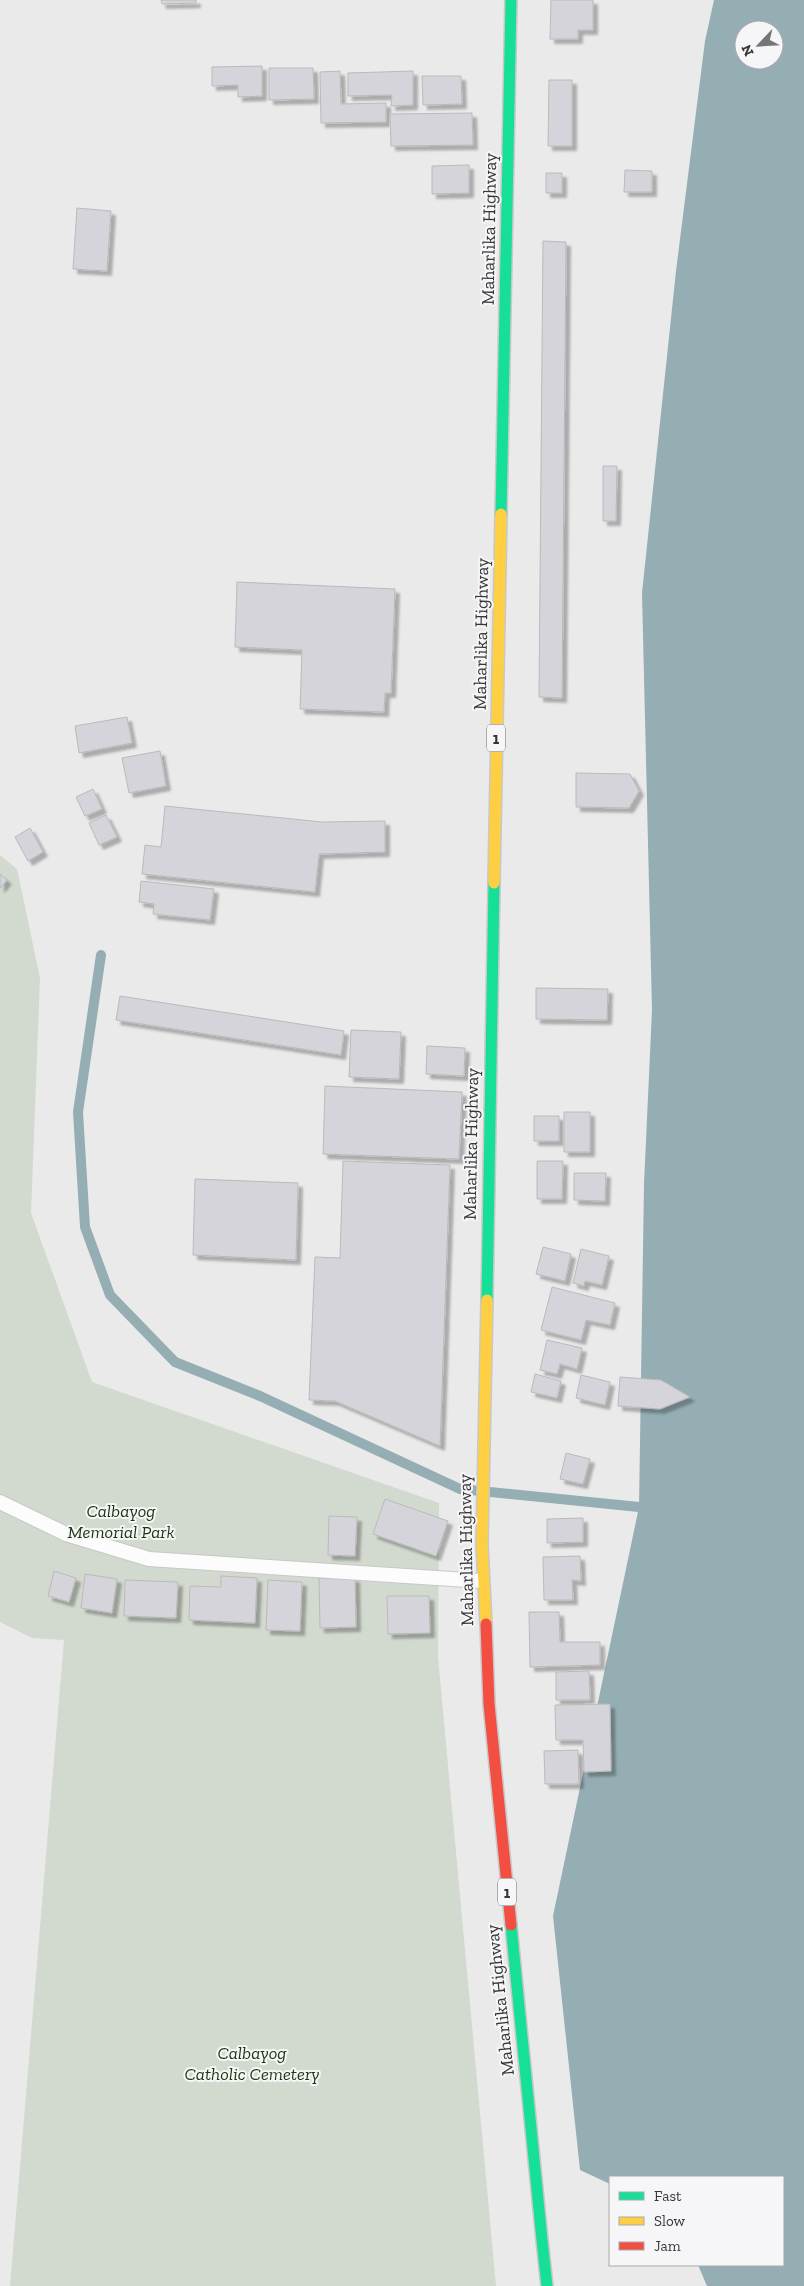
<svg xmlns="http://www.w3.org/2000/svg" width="804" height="2286" font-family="'Zilla Slab',serif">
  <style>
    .green { fill: #d2d9cf }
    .water { fill: #94aeb4; fill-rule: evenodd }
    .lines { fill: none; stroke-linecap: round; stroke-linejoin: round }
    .stream { stroke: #94aeb4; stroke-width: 10 }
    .building { fill: #d4d4da; stroke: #bababa; filter: url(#shadow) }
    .lane-casing { stroke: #c8c8c8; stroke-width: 16 }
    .fast-casing { stroke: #c8c8c8; stroke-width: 14 }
    .slow-casing { stroke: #c8c8c8; stroke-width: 14 }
    .jam-casing { stroke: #c8c8c8; stroke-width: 14 }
    .lane { stroke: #fcfcfc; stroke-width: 14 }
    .fast { stroke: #16e098; stroke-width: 11 }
    .slow { stroke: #ffcf43; stroke-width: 11 }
    .jam { stroke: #f24e42; stroke-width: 11 }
    .labels { text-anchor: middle; stroke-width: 4; stroke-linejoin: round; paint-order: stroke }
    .shield { fill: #f6f6f8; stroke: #707071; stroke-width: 1 }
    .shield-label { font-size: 16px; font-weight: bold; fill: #363637 }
    .street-label { font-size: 18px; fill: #363637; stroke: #f6f6f8 }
    .park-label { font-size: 18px; font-style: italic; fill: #1c360d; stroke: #f6f6f8 }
  </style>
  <defs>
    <filter id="shadow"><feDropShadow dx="4.5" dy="4.5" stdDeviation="1" flood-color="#0004"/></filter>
  </defs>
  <rect width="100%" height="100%" fill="#eaeaea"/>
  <path class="green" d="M0,855L17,869L40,978L31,1213L92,1382L439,1503L438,1657L496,2286H10L64,1640L32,1638L0,1622Z"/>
  <path class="water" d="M714,0H804V2286H707L698,2265H783V2177H610V2184L580,2170L553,1916L639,1507L644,1184L652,1010L642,593L676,271L705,41ZM744,30H774V60H744Z"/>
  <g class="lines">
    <path class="stream" d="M101,955L78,1112L85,1227L110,1295L175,1362L260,1396L460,1489L639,1507"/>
  </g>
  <path class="building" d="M161,0H196V3L162,4Z
    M551,0H593V30H578V39H550Z
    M262,66V96L238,97V85L212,86V67Z
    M269,68H313L314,99L269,100Z
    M340,71L341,104L386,103V122L321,123L320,72Z
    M413,71V105L391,106L392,95L348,96V73Z
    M422,76H461L462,104L423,105Z
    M549,80H572V146H548Z
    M472,113L473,145L391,146L390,114Z
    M469,165V193L432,194V166Z
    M625,170L652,171V192H624Z
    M546,173H562V193H546Z
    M77,208L111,211L107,271L73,269Z
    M543,241L566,242L562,698L539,697Z
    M603,466H617L616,521H603Z
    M237,582L395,589L391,693H385L384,712L300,709L302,650L235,647Z
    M127,717L132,743L79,753L75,726Z
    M160,751L166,786L129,793L122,758Z
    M576,773L630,774L639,791L629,808L576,807Z
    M93,789L102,809L85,816L76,797Z
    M165,806L322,822L385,821V852L319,854L315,892L142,874L145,845L161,847Z
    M106,815L117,837L99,845L89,823Z
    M30,828L43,852L28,861L15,837Z
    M0,874L7,880L0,888Z
    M141,881L214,889L210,920L153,914L154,904L139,902Z
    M536,988L608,989L607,1020L536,1019Z
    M120,996L344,1031L341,1055L116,1020Z
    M351,1030L401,1032L399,1079L349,1077Z
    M427,1046L465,1048L464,1076L426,1074Z
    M325,1086L462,1092L459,1159L323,1154Z
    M564,1112H590V1152H564Z
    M534,1116H559V1141H534Z
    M343,1161L450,1165L440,1446L335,1401L309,1400L315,1257L340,1258Z
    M537,1161H563L562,1199H537Z
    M574,1173H606L605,1201L574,1200Z
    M195,1179L298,1183L296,1260L193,1255Z
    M543,1247L571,1254L565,1281L536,1274Z
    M581,1249L609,1256L602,1285L585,1281L584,1286L573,1283Z
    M552,1287L615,1303L610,1325L586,1320L581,1340L541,1330Z
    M547,1340L582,1348L577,1369L560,1364L557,1374L540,1370Z
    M535,1374L561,1381L557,1398L531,1392Z
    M581,1375L610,1382L605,1405L576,1398Z
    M620,1377L661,1380L690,1397L660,1409L618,1406Z
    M566,1453L590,1459L583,1484L560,1479Z
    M385,1499L448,1521L436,1556L373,1534Z
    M329,1516L357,1517L355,1556L328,1555Z
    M583,1518V1542L547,1543V1519Z
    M580,1556L581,1581L572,1580L573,1600H544L543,1557Z
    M54,1571L76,1578L69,1602L48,1596Z
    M85,1574L117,1579L112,1613L81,1608Z
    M221,1576L257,1578L255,1623L189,1620L190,1586L221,1587Z
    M319,1578H355L356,1627L320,1628Z
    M125,1580L178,1582L176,1618L124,1616Z
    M268,1580L302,1582L300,1631L266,1630Z
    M387,1596H429L430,1633L388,1634Z
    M529,1612H559L560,1642H600V1665L530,1667Z
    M589,1671L590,1700H556V1672Z
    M610,1704L611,1771L584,1772L583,1740H556L555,1705Z
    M578,1750L579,1784H545L544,1751Z"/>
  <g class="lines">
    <g class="lane-casing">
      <path id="lane" d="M0,1502L66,1534L149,1559L482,1581"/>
    </g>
    <g class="fast-casing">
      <path id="fast" d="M501,514L511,0
        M487,1300L494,883
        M511,1925L542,2240
        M542,2240L547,2286"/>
    </g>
    <g class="slow-casing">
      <path id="slow" d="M494,883L501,514
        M486,1624L482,1544L487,1300"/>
    </g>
    <g class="jam-casing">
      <path id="jam" d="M486,1624L489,1704L511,1925"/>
    </g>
    <use href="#lane" class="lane"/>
    <use href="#fast" class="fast"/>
    <use href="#slow" class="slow"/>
    <use href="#jam" class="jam"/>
  </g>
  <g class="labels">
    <g class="shield">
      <rect x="487" y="724.5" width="18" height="27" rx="4"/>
      <rect x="498" y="1878.5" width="18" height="27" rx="4"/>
    </g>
    <g class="shield-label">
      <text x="496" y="744">1</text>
      <text x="507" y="1898">1</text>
    </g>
    <g class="street-label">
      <text transform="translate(489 229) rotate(-89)" y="6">Maharlika Highway</text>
      <text transform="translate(481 634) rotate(-89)" y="6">Maharlika Highway</text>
      <text transform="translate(471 1144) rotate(-89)" y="6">Maharlika Highway</text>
      <text transform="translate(466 1550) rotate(-91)" y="6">Maharlika Highway</text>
      <text transform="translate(500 2000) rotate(-96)" y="6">Maharlika Highway</text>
    </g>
    <g class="park-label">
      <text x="121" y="1517">Calbayog<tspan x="121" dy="21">Memorial Park</tspan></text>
      <text x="252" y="2059">Calbayog<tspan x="252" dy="21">Catholic Cemetery</tspan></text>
    </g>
  </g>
  <rect x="609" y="2176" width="175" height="90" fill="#f6f6f8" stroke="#a9a9ab"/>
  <rect x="619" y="2192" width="25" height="8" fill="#16e098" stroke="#a9a9ab"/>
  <text x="654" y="2201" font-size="15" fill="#363637">Fast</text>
  <rect x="619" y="2217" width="25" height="8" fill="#ffcf43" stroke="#a9a9ab"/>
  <text x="654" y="2226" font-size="15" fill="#363637">Slow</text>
  <rect x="619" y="2242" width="25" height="8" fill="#f24e42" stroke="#a9a9ab"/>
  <text x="654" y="2251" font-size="15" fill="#363637">Jam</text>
  <g transform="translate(759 45) rotate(245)"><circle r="24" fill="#f6f6f8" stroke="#a9a9ab"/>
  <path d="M0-4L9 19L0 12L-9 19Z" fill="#757576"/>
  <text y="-8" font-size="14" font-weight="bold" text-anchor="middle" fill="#363637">N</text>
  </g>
</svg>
